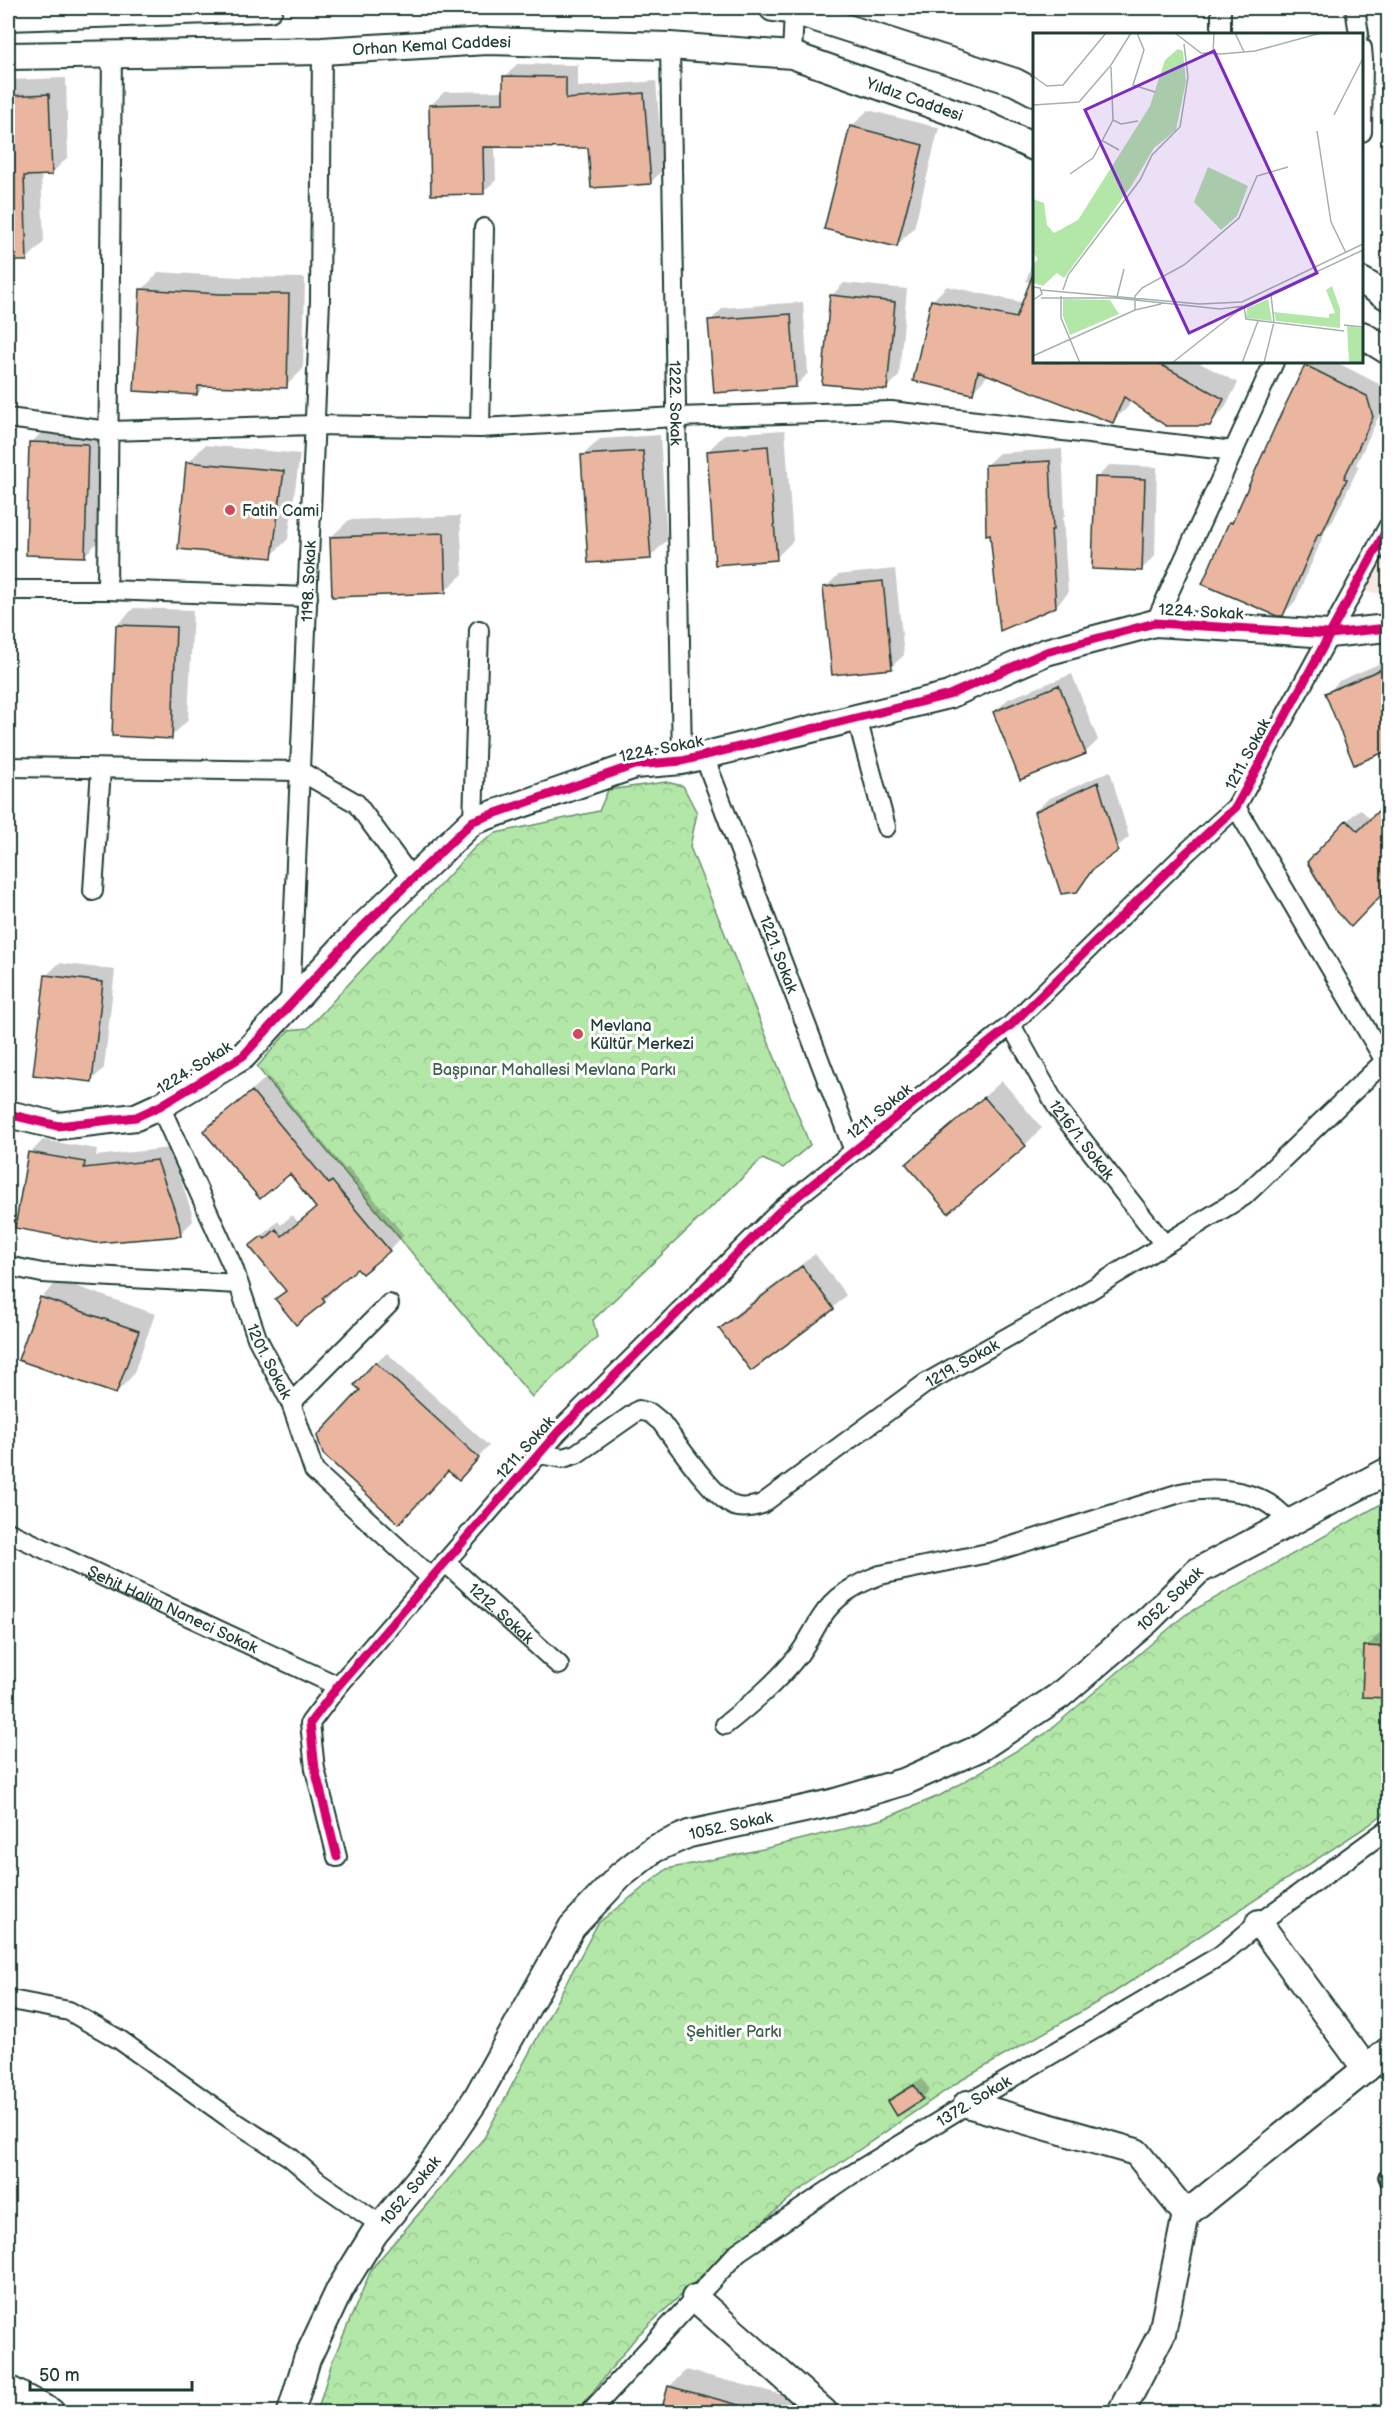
<svg xmlns="http://www.w3.org/2000/svg" width="1396" height="2420" font-family="'Balsamiq Sans',sans-serif">
  <style>
    .built { fill: #f9e9e2 }
    .park { fill: url(#park-crowns); stroke: #69926e; stroke-width: 1.5 }
    .shadow { fill: #0003 }
    .building { fill: #ebb69f; stroke: #1f3d34; stroke-width: 1.5 }
    .lines { fill: none; stroke-linecap: round; stroke-linejoin: round }
    .lane-casing { stroke: #1f3d34; stroke-width: 14 }
    .street-casing { stroke: #1f3d34; stroke-width: 22 }
    .secondary-casing { stroke: #1f3d34; stroke-width: 30 }
    .lane { stroke: #fff; stroke-width: 9 }
    .street { stroke: #fff; stroke-width: 18 }
    .secondary { stroke: #fff; stroke-width: 26 }
    .cycleway-casing { stroke: #fff; stroke-width: 13 }
    .cycleway { stroke: #d6006c; stroke-width: 9 }
    .poi-dot { fill: #d1495b; stroke: #fff; stroke-width: 2 }
    .labels { text-anchor: middle; stroke-width: 6; stroke-linejoin: round; paint-order: stroke }
    .street-label { font-size: 16px; fill: #1f3d34; stroke: #fff }
    .poi-label { font-size: 16px; fill: #1f3d34; stroke: #fff; text-anchor: start }
    .park-label { font-size: 16px; fill: #3d5f4b; stroke: #fff }
    .inset-road { fill: none; stroke: #a5b1ae; stroke-width: 1.5 }
    .view { fill: #7b2cbf; fill-opacity: 0.15; stroke: #7b2cbf; stroke-width: 3 }
    .inset-edge { fill: none; stroke: #1f3d34; stroke-width: 3 }
  </style>
  <defs>
    <pattern id="park-crowns" width="20" height="18" patternUnits="userSpaceOnUse" patternTransform="scale(1.5)"><rect width="20" height="18" fill="#b3e7a8"/><path d="M2 6a3 3 0 1 1 6 0M12 15a3 3 0 1 1 6 0" fill="none" stroke="#9ac791"/></pattern>
  </defs>
  <rect width="100%" height="100%" fill="#fff"/>
  <filter id="ink" filterUnits="userSpaceOnUse"><feTurbulence type="fractalNoise" baseFrequency=".0167" numOctaves="2"/><feDisplacementMap in="SourceGraphic" scale="12" xChannelSelector="R" yChannelSelector="G"/><feConvolveMatrix kernelMatrix="1 2 1 2 8 2 1 2 1" color-interpolation-filters="sRGB"/></filter>
  <g filter="url(#ink)">
    <path class="built" d="M1388,551V594L1365,592L1367,578Z"/>
    <path class="park" d="M666,782L683,786L697,813L690,847L810,1145L783,1168L762,1159L593,1320L597,1337L532,1397L257,1067L289,1030L308,1028L475,847L496,833L599,811L608,790Z
      M1388,1500V1810L1369,1825L1110,1995L960,2081L796,2193L711,2267L637,2336L577,2412H317L332,2362L372,2268L484,2138L598,1923L667,1869L763,1849L883,1819L941,1795L1045,1734L1185,1615Z"/>
    <path class="shadow" d="M517,64L578,65V87L656,81L663,170L650,183L590,147L495,146L496,180L483,192L431,105L444,92L505,91V77Z
      M66,78L68,157L51,174H41L44,242L27,259L8,260V80Z
      M868,110L939,128L914,228L897,245L851,127Z
      M1034,255V284L1026,281Z
      M159,272L238,277L305,278L303,369L286,386L206,385L197,394L142,290Z
      M844,283L907,289L899,376L886,389L831,296Z
      M947,286L1029,304L1034,298V362H1198L1238,383L1224,409L1209,425L1131,400L1128,407L1113,421L989,374L973,392L932,301Z
      M803,302L808,373L796,386L710,321L723,308Z
      M1311,362H1336L1379,384L1385,403L1356,465L1359,466L1333,521L1327,527L1295,602L1282,615L1230,523L1236,516L1279,420L1307,366Z
      M48,426L104,428L101,539L84,556L31,443Z
      M785,430L793,541L776,558L708,451L725,434Z
      M660,435L667,540L650,557L582,456L600,439Z
      M205,445L300,454L288,539L271,556L188,463Z
      M1062,449L1065,515L1063,517L1068,593L1056,606L986,465L999,453Z
      M1109,465L1157,467L1155,556L1142,569L1097,478Z
      M460,516L463,574L445,591L331,537L349,520Z
      M895,569L904,655L891,667L825,588L838,575Z
      M134,608L193,610L188,720L171,737L117,625Z
      M1388,660V749L1327,694L1339,681Z
      M1072,674L1098,740L1086,752L1021,778L995,712L1008,699Z
      M1110,771L1129,837L1099,862L1076,890L1035,812L1048,799Z
      M1360,809L1388,836L1309,862L1347,821Z
      M59,963L115,970L104,1068L91,1081L46,976Z
      M268,1076L345,1169L348,1167L404,1235L389,1250L358,1267L338,1284L339,1285L324,1300L277,1299L287,1290L251,1246L278,1221L281,1225L292,1215L298,1222L317,1206L290,1172L205,1131Z
      M1002,1081L1042,1128L1025,1145L908,1164Z
      M43,1140L97,1149L96,1156L170,1148L191,1210L193,1221L180,1234L30,1153Z
      M815,1254L846,1295L833,1308L751,1369L721,1329L733,1316Z
      M59,1280L155,1314L133,1375L116,1393L20,1359L42,1297Z
      M387,1353L489,1446L469,1468L449,1470L362,1390L376,1363Z
      M1388,1610V1696L1366,1647L1383,1630H1387Z
      M922,2078L930,2090L922,2098L889,2101L898,2093Z
      M686,2370L799,2399L795,2412H662L669,2387Z"/>
    <path class="building" d="M503,76L566,77V99L644,93L651,184L591,188L588,148L483,147L484,194L431,195L429,105L503,103Z
      M49,94L52,175L24,176L27,261H8V96Z
      M850,126L923,145L897,247L824,229Z
      M1033,274L1035,362H1156L1224,399L1210,426H1166L1124,397L1113,423L978,371L973,394L913,381L931,300L1016,318Z
      M140,289L220,294H289L287,388L198,386L197,395L134,391Z
      M830,295L895,302L887,390L822,384Z
      M791,314L796,387L714,393L708,320Z
      M1305,365L1367,396L1373,417L1344,478L1347,479L1321,535L1318,534L1283,616H1277L1202,584L1229,522L1232,523L1278,420Z
      M29,442L88,444L85,557L26,555Z
      M768,446L777,560L715,565L707,451Z
      M643,451L651,559L588,563L581,455Z
      M1050,461L1053,530H1051L1056,607L1000,631L990,534L986,535L985,465Z
      M186,462L284,471L272,558L178,549Z
      M1095,477L1145,479L1142,571L1092,569Z
      M444,533L446,593L332,597L330,537Z
      M883,581L892,669L832,675L823,587Z
      M116,625L176,627L172,739L112,736Z
      M1389,666V750L1354,765L1325,693Z
      M1059,685L1086,754L1020,780L993,712Z
      M1098,782L1118,851L1092,870L1077,892L1061,894L1034,812Z
      M1389,800V887L1351,927L1333,907L1307,862L1346,820L1358,831Z
      M45,975L103,982L92,1082L33,1075Z
      M252,1091L329,1184L332,1181L390,1251L362,1274L357,1269L322,1298L325,1302L296,1325L275,1299L286,1291L249,1246L262,1236L265,1239L276,1229L282,1236L316,1208L290,1174L260,1199L203,1131Z
      M984,1097L1026,1146L948,1213L906,1164Z
      M28,1152L85,1162L84,1168L157,1160L179,1223L181,1236L96,1243L15,1228Z
      M802,1266L834,1309L751,1371L719,1329Z
      M40,1297L139,1331L116,1394L18,1360Z
      M375,1362L479,1458L459,1480L448,1471L399,1524L323,1454L317,1436L360,1390L354,1385Z
      M1364,1646L1389,1647V1698L1362,1697Z
      M914,2085L923,2099L897,2116L888,2101Z
      M668,2386L747,2407L746,2412H661Z"/>
    <g class="lines">
      <g class="lane-casing">
        <path id="lane" d="M1384,2177L1388,2186"/>
      </g>
      <g class="street-casing">
        <g id="street">
          <path d="M1355,8L1359,34"/>
          <path d="M1221,34V8"/>
          <path id="s1" d="M670,46L682,761"/>
          <path d="M1362,48L1363,60L1362,132"/>
          <path d="M792,55L794,11"/>
          <path d="M8,418L109,431L315,425L480,428L676,417L891,411L1234,451"/>
          <path d="M480,428L484,228"/>
          <path d="M8,590H107L308,597"/>
          <path d="M107,590L112,54"/>
          <path d="M1155,623L1274,362"/>
          <path d="M857,718L886,827"/>
          <path id="s2" d="M704,756L854,1151"/>
          <path d="M8,767L300,771L356,803L412,879"/>
          <path d="M1236,807L1385,1061"/>
          <path d="M473,821L479,630"/>
          <path d="M93,891L101,769"/>
          <path id="s3" d="M290,1004L320,300L322,51"/>
          <path id="s4" d="M1011,1025L1058,1109L1164,1244"/>
          <path id="s5" d="M160,1106L233,1267L257,1338L291,1403L314,1471L431,1578"/>
          <path d="M8,1266L42,1273L238,1284"/>
          <path d="M291,1403L389,1304"/>
          <path id="s6" d="M539,1454L563,1458L576,1454L639,1410L650,1413L661,1422C677,1443 713,1497 734,1506C743,1509 753,1507 762,1504L926,1383L1072,1301L1244,1196L1388,1058"/>
          <path id="s7" d="M8,1532L338,1686"/>
          <path id="s8" d="M445,1562L559,1665"/>
          <path d="M725,1725C751,1704 776,1683 796,1658C806,1646 813,1631 821,1618C835,1596 856,1584 880,1575L993,1552L1180,1493C1220,1485 1263,1489 1290,1523"/>
          <path d="M337,1857L315,1769L310,1723L338,1686L558,1432L783,1208L1011,1025L1187,852L1236,807L1388,527"/>
          <path d="M8,2003L11,2000L69,2011L120,2040L232,2120L290,2157L319,2182L381,2225"/>
          <path id="s9" d="M590,2412L738,2252L851,2175L989,2091L1221,1955L1259,1923L1388,1829"/>
        </g>
      </g>
      <g class="secondary-casing">
        <g id="secondary">
          <path d="M773,8L794,11L1015,82L1034,92"/>
          <path d="M8,17L269,8"/>
          <path id="s10" d="M8,56L322,51L487,41L670,46L792,55L975,120L1034,147"/>
          <path d="M1362,281L1388,297"/>
          <path d="M1362,335L1388,351"/>
          <path d="M8,1114L58,1126L136,1117L160,1106L243,1056L355,934L473,821L635,765L682,761L949,695L1046,652L1155,623L1329,634L1388,628"/>
          <path d="M1259,1923L1366,2069"/>
          <path d="M967,2104L1136,2152L1186,2214L1162,2333L1121,2412"/>
          <path d="M1186,2214L1388,2051"/>
          <path d="M695,2298L824,2412"/>
          <path d="M8,2389L51,2412"/>
          <path id="s11" d="M291,2412L307,2359L340,2289L374,2234L435,2160L476,2099L572,1927L620,1876L654,1849L689,1834L832,1803L906,1781L982,1747L1059,1696L1148,1620L1198,1571L1388,1471"/>
        </g>
      </g>
      <use href="#lane" class="lane"/>
      <use href="#street" class="street"/>
      <use href="#secondary" class="secondary"/>
      <g class="cycleway-casing">
        <path id="cycleway" d="M8,1114L58,1126L136,1117L160,1106L243,1056L355,934L473,821L635,765L682,761L949,695L1046,652L1155,623L1329,634L1388,628
          M337,1857L315,1769L310,1723L338,1686L558,1432L783,1208L1011,1025L1187,852L1236,807L1388,527"/>
      </g>
      <use href="#cycleway" class="cycleway"/>
    </g>
  </g>
  <g class="poi-dot">
    <circle cx="230" cy="510" r="6"/>
    <circle cx="578" cy="1034" r="6"/>
  </g>
  <g class="labels">
    <g class="street-label">
      <text dy="6" stroke="none"><textPath href="#s10" startOffset="424">Orhan Kemal Caddesi</textPath></text>
      <text dy="6" stroke="none"><textPath href="#s10" startOffset="915">Yıldız Caddesi</textPath></text>
      <text dy="6" stroke="none"><textPath href="#s1" startOffset="357">1222. Sokak</textPath></text>
      <text dy="6" stroke="none"><textPath href="#s3" startOffset="423">1198. Sokak</textPath></text>
      <text transform="translate(1201 611) rotate(3)" y="6">1224. Sokak</text>
      <text transform="translate(661 748) rotate(-11)" y="6">1224. Sokak</text>
      <text transform="translate(1247 754) rotate(-62)" y="6">1211. Sokak</text>
      <text dy="6" stroke="none"><textPath href="#s2" startOffset="212">1221. Sokak</textPath></text>
      <text transform="translate(194 1067) rotate(-32)" y="6">1224. Sokak</text>
      <text transform="translate(879 1111) rotate(-39)" y="6">1211. Sokak</text>
      <text dy="6" stroke="none"><textPath href="#s4" startOffset="135">1216/1. Sokak</textPath></text>
      <text dy="6" stroke="none"><textPath href="#s5" startOffset="278">1201. Sokak</textPath></text>
      <text dy="6" stroke="none"><textPath href="#s6" startOffset="526">1219. Sokak</textPath></text>
      <text transform="translate(525 1447) rotate(-48)" y="6">1211. Sokak</text>
      <text dy="6" stroke="none"><textPath href="#s11" startOffset="1262">1052. Sokak</textPath></text>
      <text dy="6" stroke="none"><textPath href="#s7" startOffset="182">Şehit Halim Naneci Sokak</textPath></text>
      <text dy="6" stroke="none"><textPath href="#s8" startOffset="76">1212. Sokak</textPath></text>
      <text dy="6" stroke="none"><textPath href="#s11" startOffset="758">1052. Sokak</textPath></text>
      <text dy="6" stroke="none"><textPath href="#s9" startOffset="498">1372. Sokak</textPath></text>
      <text dy="6" stroke="none"><textPath href="#s11" startOffset="254">1052. Sokak</textPath></text>
    </g>
    <g class="poi-label">
      <text x="242" y="516">Fatih Cami</text>
      <text x="590" y="1031">Mevlana<tspan x="590" dy="18">Kültür Merkezi</tspan></text>
    </g>
    <g class="park-label">
      <text x="554" y="1075">Başpınar Mahallesi Mevlana Parkı</text>
      <text x="734" y="2037">Şehitler Parkı</text>
    </g>
  </g>
  <g transform="translate(1033 33)">
    <rect width="330" height="330" fill="#fff"/>
    <path d="M145,16L150,18L153,48L143,97L121,115L99,152L31,245L24,240L10,253L1,250L0,231L5,226L0,220V166L11,170L14,192L21,200L45,187L117,73L132,27ZM175,134L215,153L204,183L188,197L161,169ZM299,253L307,276V295L243,288L241,279L296,285V281L302,280L293,257ZM30,266L77,267L86,281L37,302L30,283ZM235,266L239,288L213,285L214,275ZM314,293L330,295V330H316Z" fill="#b3e7a8"/>
    <path class="inset-road" d="M104,0L111,17L100,52L122,59M142,0L168,20L188,21L222,18L288,0M202,0L211,19M180,21L181,0M78,34L80,87L88,91L105,88M0,43L14,53L30,52L73,0M0,72L46,69L78,32L98,0M301,82L330,25M284,98L298,189L313,220M70,108L86,117M37,141L60,125L80,87M0,254L7,255L9,261L0,267M8,257L167,271L209,269L330,211M30,257L35,242L107,147L119,122L147,94L155,44L151,11M28,263V285L47,330M84,264L91,236M8,265H83L187,276L211,273L330,217M211,273L213,286L311,298M102,277V263L109,255L151,232L206,185L224,143L255,134M311,292L330,294M0,323L102,277L128,271M139,330L211,273M209,330L225,288M231,330L241,289L238,262"/>
    <path class="view" d="M181,18L284,240L156,300L52,77Z"/>
    <rect width="330" height="330" class="inset-edge"/>
  </g>
  <rect width="1396" height="2420" fill="none" stroke="#fff" stroke-width="30"/>
  <rect x="15" y="15" width="1366" height="2390" fill="none" stroke="#1f3d34" stroke-width="2" filter="url(#ink)"/>
  <path d="M30 2381v9h162v-9" fill="none" stroke="#1f3d34" stroke-width="3"/>
  <text x="39" y="2381" font-size="18" fill="#1f3d34" stroke="#ffffff" stroke-width="4.5" paint-order="stroke">50 m</text>
</svg>
